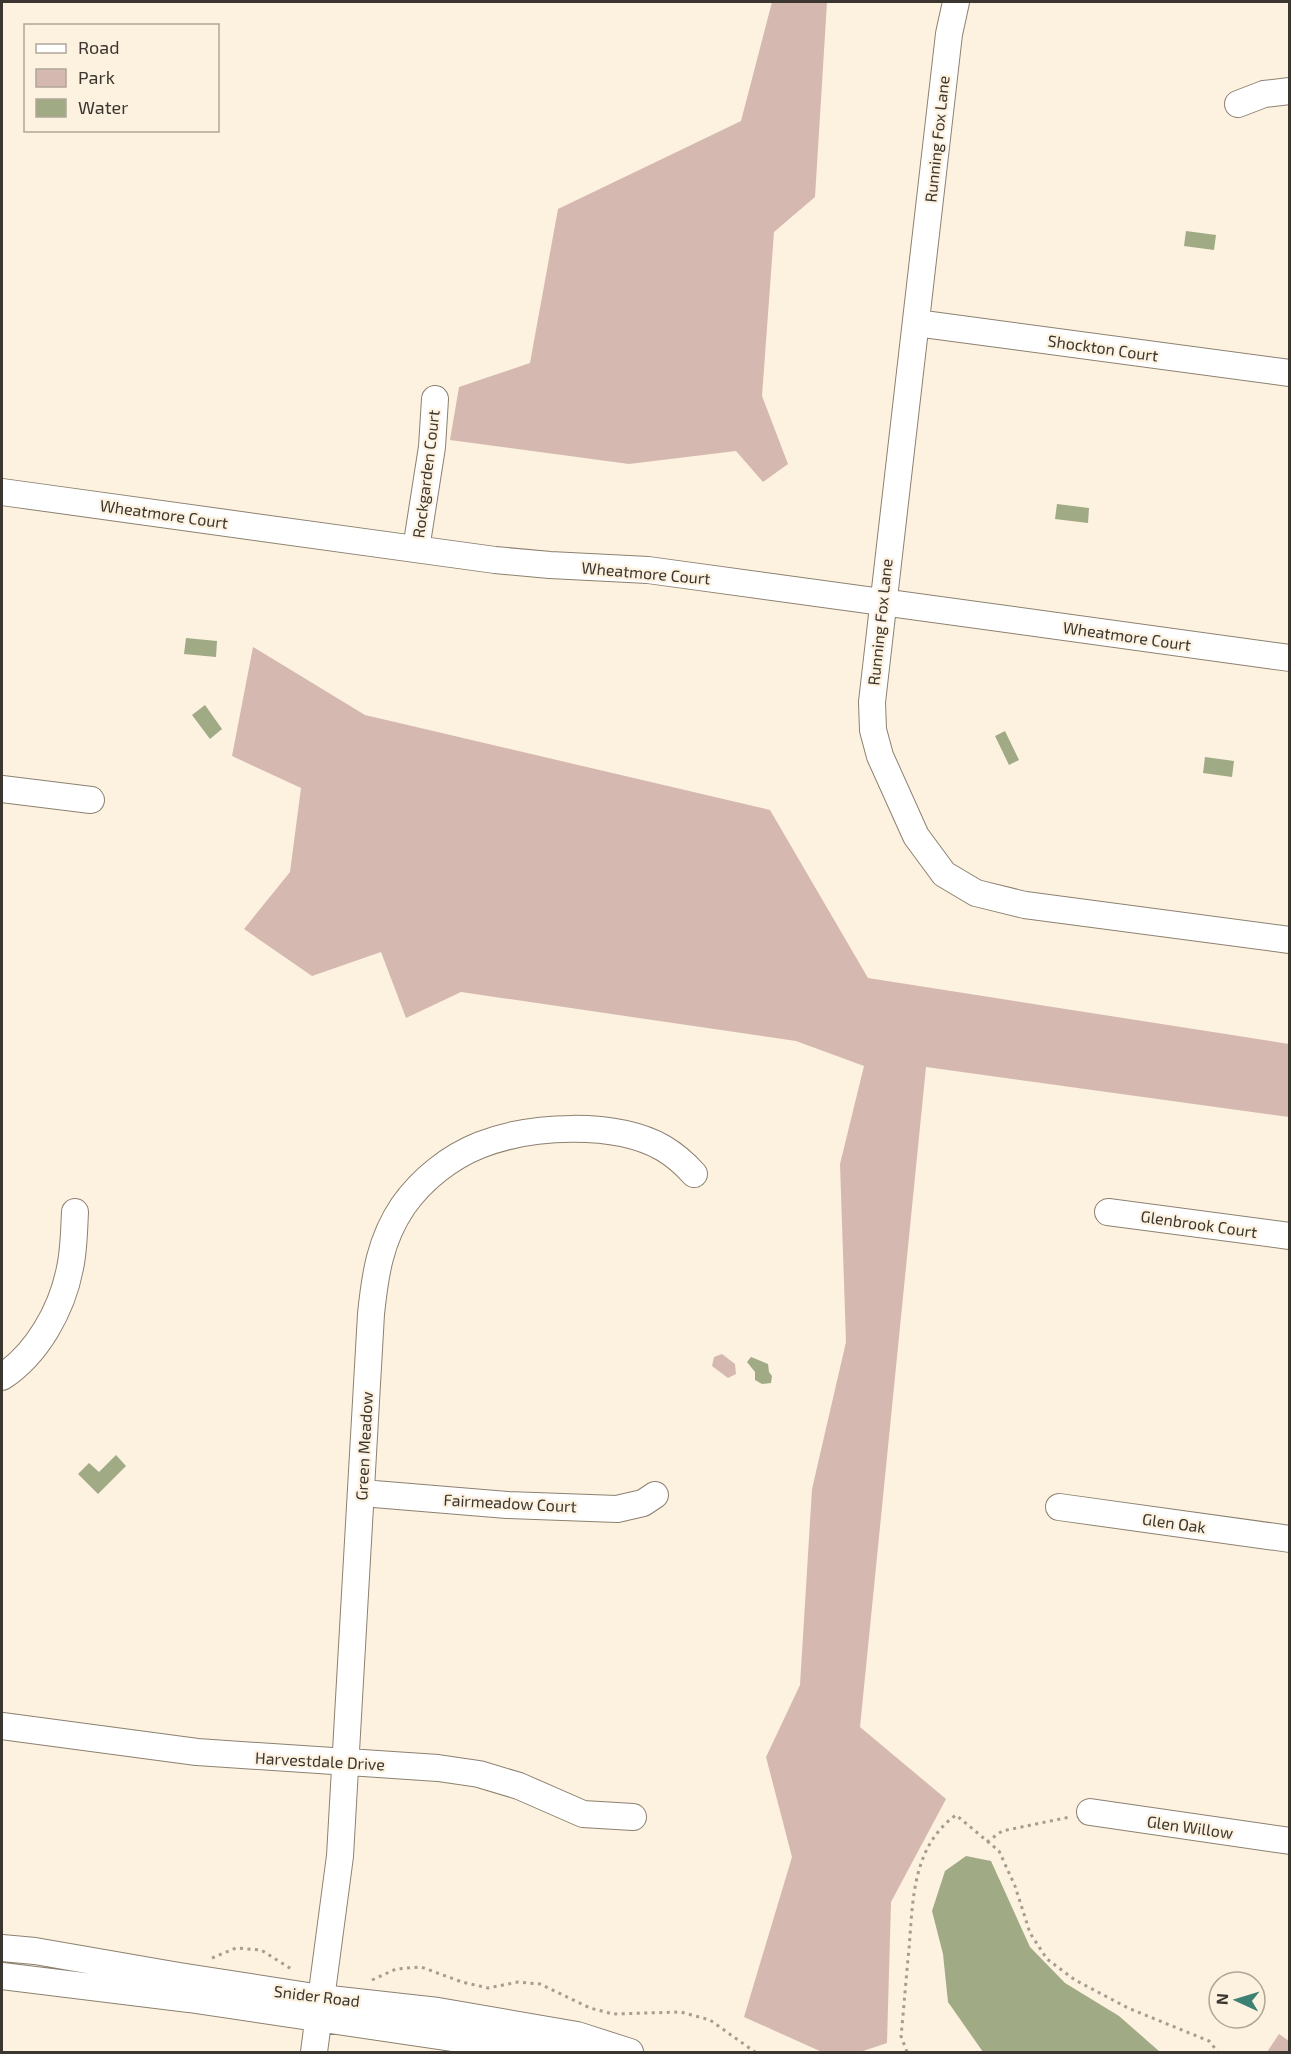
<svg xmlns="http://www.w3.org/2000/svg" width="1291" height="2054" font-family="'Exo 2',sans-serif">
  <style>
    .green { fill: #d5b9b1 }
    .water { fill: #a0aa85 }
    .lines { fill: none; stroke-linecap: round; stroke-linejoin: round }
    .minor-casing { stroke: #8c8170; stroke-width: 28 }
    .path { stroke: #a59d90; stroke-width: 3; stroke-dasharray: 3 4.5; stroke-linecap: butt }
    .minor { stroke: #fff; stroke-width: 26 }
    .labels { text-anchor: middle; stroke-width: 4.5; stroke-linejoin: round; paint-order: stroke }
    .street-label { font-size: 16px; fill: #3b362f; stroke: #fdf1df }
  </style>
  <rect width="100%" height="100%" fill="#fdf1df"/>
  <path class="green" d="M772,2H827L815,197L774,232L762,396L788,464L763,482L736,451L629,464L450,440L459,387L530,363L558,209L741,121Z
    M253,647L365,715L770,810L868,978L1289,1044V1117L926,1067L860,1727L946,1799L891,1902L887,2043L860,2052H822L744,2017L792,1857L766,1757L800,1685L812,1489L846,1342L840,1164L864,1066L796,1041L461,992L406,1018L381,952L312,976L244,929L290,872L301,788L232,756Z
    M722,1354L735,1364L736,1374L728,1378L712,1366L714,1357Z
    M1279,2034L1289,2041V2052H1267Z"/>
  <path class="water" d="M1186,231L1216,235L1214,250L1184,246Z
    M1057,504L1089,508L1088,523L1055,519Z
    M186,638L217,641L216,657L184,654Z
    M205,705L222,729L210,739L192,715Z
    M1005,731L1019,760L1009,765L995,736Z
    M1205,757L1234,761L1232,777L1203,773Z
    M751,1357L768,1364L769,1372L772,1376L771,1383L762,1384L755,1380V1372L747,1362Z
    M116,1455L126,1466L98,1494L78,1474L89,1463L99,1472Z
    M966,1856L991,1861L1030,1947L1065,1983L1119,2016L1160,2052H983L948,2002L943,1954L932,1911L945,1871Z"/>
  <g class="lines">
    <g class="minor-casing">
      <path id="minor" d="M956,2L949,34L872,702L873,730L880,756L916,836L944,874L976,893L1025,905L1290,940
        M1238,104L1264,94L1290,91
        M916,323L1290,373
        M2,492L495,560L550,565L648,570L1290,658
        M416,549L432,447L435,399
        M2,789L91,800
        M1108,1212L1290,1236
        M2,1377C37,1354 62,1310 70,1268C74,1250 74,1230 75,1212
        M362,1493L507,1505L617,1509L643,1503L655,1495
        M1059,1507L1290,1539
        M2,1726L197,1752L438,1768L479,1774L519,1786L583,1814L633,1817
        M1090,1812L1290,1841
        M2,1948L35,1951L179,1976L321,1998L438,2011L577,2035L630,2052
        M2,1976L189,1999L452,2038L588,2052
        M314,2052L340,1856L371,1314C375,1275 380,1240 403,1206C422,1179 450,1157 480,1145C531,1125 615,1121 663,1148C675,1155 685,1164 694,1174"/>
    </g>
    <path class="path" d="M987,1842L1002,1831L1070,1817
      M212,1958L236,1948L261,1950L293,1970
      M372,1980L396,1969L421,1967L462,1982L488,1988L518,1982L540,1984L590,2008L613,2014L681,2012L710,2020L755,2052
      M907,2052L901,2036C904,2007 906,1978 909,1949C913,1900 912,1847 956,1815L999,1851L1015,1886L1030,1933L1047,1959L1075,1980L1128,2008L1209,2041L1218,2052"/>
    <use href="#minor" class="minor"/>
  </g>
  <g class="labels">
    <g class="street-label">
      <text transform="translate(937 139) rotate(-84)" y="6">Running Fox Lane</text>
      <text transform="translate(1103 348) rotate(8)" y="6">Shockton Court</text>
      <text transform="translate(426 474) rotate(-83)" y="6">Rockgarden Court</text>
      <text transform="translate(164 514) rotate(8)" y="6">Wheatmore Court</text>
      <text transform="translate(646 573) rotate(5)" y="6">Wheatmore Court</text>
      <text transform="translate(880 622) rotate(-84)" y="6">Running Fox Lane</text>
      <text transform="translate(1127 636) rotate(8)" y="6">Wheatmore Court</text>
      <text transform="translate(1199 1224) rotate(8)" y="6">Glenbrook Court</text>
      <text transform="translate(364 1446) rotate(-87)" y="6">Green Meadow</text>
      <text transform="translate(510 1503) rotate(3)" y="6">Fairmeadow Court</text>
      <text transform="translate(1174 1523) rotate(8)" y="6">Glen Oak</text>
      <text transform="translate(320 1761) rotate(3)" y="6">Harvestdale Drive</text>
      <text transform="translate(1190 1827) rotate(8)" y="6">Glen Willow</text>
      <text transform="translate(317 1996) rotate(7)" y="6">Snider Road</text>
    </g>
  </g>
  <rect width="1291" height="2054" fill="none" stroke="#3b362f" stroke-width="6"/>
  <rect x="24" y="24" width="195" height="108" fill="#fdf1df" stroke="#afa699" stroke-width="1.5"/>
  <rect x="36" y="44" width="30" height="9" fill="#ffffff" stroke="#afa699" stroke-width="1.5"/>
  <text x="78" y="54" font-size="18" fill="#3b362f">Road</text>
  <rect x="36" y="69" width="30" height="18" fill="#d5b9b1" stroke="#afa699" stroke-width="1.5"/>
  <text x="78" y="84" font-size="18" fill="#3b362f">Park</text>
  <rect x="36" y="99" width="30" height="18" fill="#a0aa85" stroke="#afa699" stroke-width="1.5"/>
  <text x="78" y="114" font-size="18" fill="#3b362f">Water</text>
  <g transform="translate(1237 2000) rotate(274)"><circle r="28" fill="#fdf1df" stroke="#afa699" stroke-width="1.5"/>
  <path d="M0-4.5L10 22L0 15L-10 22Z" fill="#3d8175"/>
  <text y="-9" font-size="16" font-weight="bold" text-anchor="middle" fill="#3b362f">N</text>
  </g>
</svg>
